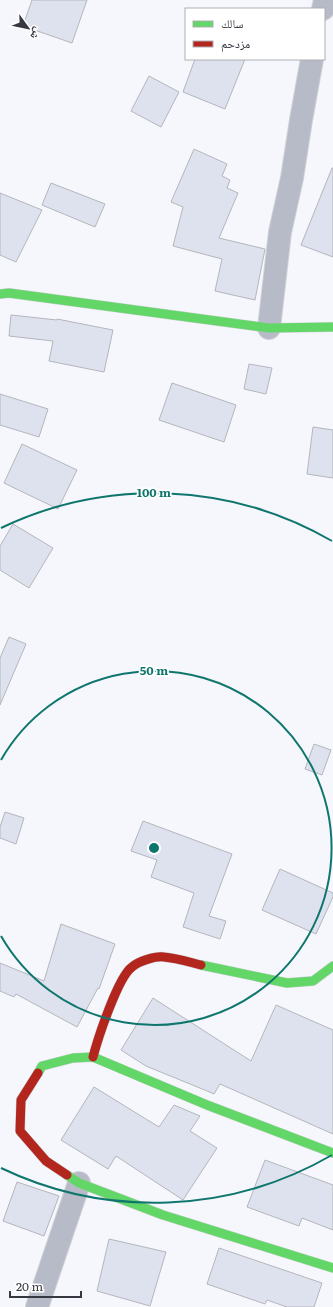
<svg xmlns="http://www.w3.org/2000/svg" width="333" height="1307" font-family="Literata,'Noto Naskh Arabic',serif">
  <style>
    .building { fill: #dde2ee; stroke: #b4b6bc }
    .lines { fill: none; stroke-linecap: round; stroke-linejoin: round }
    .street-casing { stroke: #d0d2d6; stroke-width: 24 }
    .fast-casing { stroke: #d0d2d6; stroke-width: 10 }
    .jam-casing { stroke: #d0d2d6; stroke-width: 10 }
    .street { stroke: #b6bbc7; stroke-width: 22 }
    .fast { stroke: #63d668; stroke-width: 9 }
    .jam { stroke: #b3261e; stroke-width: 9 }
    .ring { fill: none; stroke: #0f766e; stroke-width: 2 }
    .centre { fill: #0f766e; stroke: #fff; stroke-width: 2 }
    .ring-label { font-size: 12px; text-anchor: middle; font-weight: bold; fill: #0f766e; stroke: #fff; stroke-width: 3.5; stroke-linejoin: round; paint-order: stroke }
  </style>
  <rect width="100%" height="100%" fill="#f6f7fc"/>
  <path class="building" d="M32,0H87L72,43L23,26Z
    M195,59H245L225,109L183,92Z
    M149,76L179,92L161,127L131,111Z
    M194,149L227,164L222,176L230,180L227,188L238,193L219,238L265,249L255,300L215,291L222,259L173,246L183,207L171,202Z
    M332,168H333V257L301,245Z
    M51,183L105,204L95,227L42,205Z
    M0,193L42,210L16,262L0,255Z
    M11,315L57,320V319L113,330L104,372L49,361L53,341L9,336Z
    M249,364L272,368L266,394L244,389Z
    M172,383L236,405L224,442L159,420Z
    M0,394L48,409L39,437L0,425Z
    M313,427L333,430V478L307,474Z
    M22,444L77,470L58,509L4,483Z
    M13,524L53,548L29,588L0,570V546Z
    M9,637L26,644L0,705V658Z
    M314,744L331,750L322,775L305,769Z
    M5,812L24,818L16,844L0,838V827Z
    M143,821L232,854L209,916L226,921L220,939L183,927L194,893L151,877L157,860L131,851Z
    M280,869L333,893V897L316,934L262,910Z
    M61,924L115,944L99,989L98,988L77,1027L16,994L14,997L0,991V963L44,981Z
    M153,998L251,1061L276,1005L333,1030V1134L220,1084L214,1094L212,1093L146,1066L121,1050Z
    M94,1087L159,1127L174,1105L200,1116L190,1131L217,1148L183,1200L116,1156L108,1169L61,1140Z
    M265,1160L333,1185V1230L302,1218L299,1226L247,1207Z
    M17,1182L59,1196L44,1236L3,1221Z
    M109,1239L166,1252L150,1306L97,1291Z
    M219,1248L322,1283L314,1307H287L267,1300L265,1304L207,1284Z"/>
  <g class="lines">
    <g class="street-casing">
      <path id="street" d="M323,9L325,0
        M269,328L280,232L292,178L301,120L312,59
        M37,1307L79,1183"/>
    </g>
    <g class="fast-casing">
      <path id="fast" d="M0,294L9,293L269,328L333,327
        M201,965L287,983L313,981L333,966
        M38,1073L42,1066L73,1058L93,1057L207,1105L333,1153
        M67,1175L79,1183L163,1215L333,1268"/>
    </g>
    <g class="jam-casing">
      <path id="jam" d="M93,1057C98,1038 118,977 132,967C139,961 155,956 164,957C176,958 189,962 201,965
        M38,1073L21,1100L20,1131L46,1161L67,1175"/>
    </g>
    <use href="#street" class="street"/>
    <use href="#fast" class="fast"/>
    <use href="#jam" class="jam"/>
  </g>
  <g class="ring">
    <path d="M1 760A177 177 0 1 1 1 936"/>
    <path d="M332 1155A355 355 0 0 1 1 1168M1 528A355 355 0 0 1 332 541"/>
  </g>
  <circle cx="154" cy="848" r="6" class="centre"/>
  <g class="ring-label">
    <text x="154" y="497">100 m</text>
    <text x="154" y="675">50 m</text>
  </g>
  <rect x="185" y="8" width="140" height="52" fill="#ffffff" stroke="#aeafb3"/>
  <rect x="193" y="21" width="20" height="6" fill="#63d668" stroke="#aeafb3"/>
  <text x="221" y="28" font-size="12" fill="#353840">سالك</text>
  <rect x="193" y="41" width="20" height="6" fill="#b3261e" stroke="#aeafb3"/>
  <text x="221" y="48" font-size="12" fill="#353840">مزدحم</text>
  <g transform="translate(28 28) rotate(123)" stroke="#ffffff" stroke-width="3" paint-order="stroke">
  <path d="M0-3L7 15L0 10L-7 15Z" fill="#353840"/>
  <text y="-6" font-size="11" font-weight="bold" text-anchor="middle" fill="#353840">ش</text>
  </g>
  <path d="M10 1291v6h71v-6" fill="none" stroke="#353840" stroke-width="2"/>
  <text x="16" y="1291" font-size="12" fill="#353840" stroke="#ffffff" stroke-width="3" paint-order="stroke">20 m</text>
</svg>
